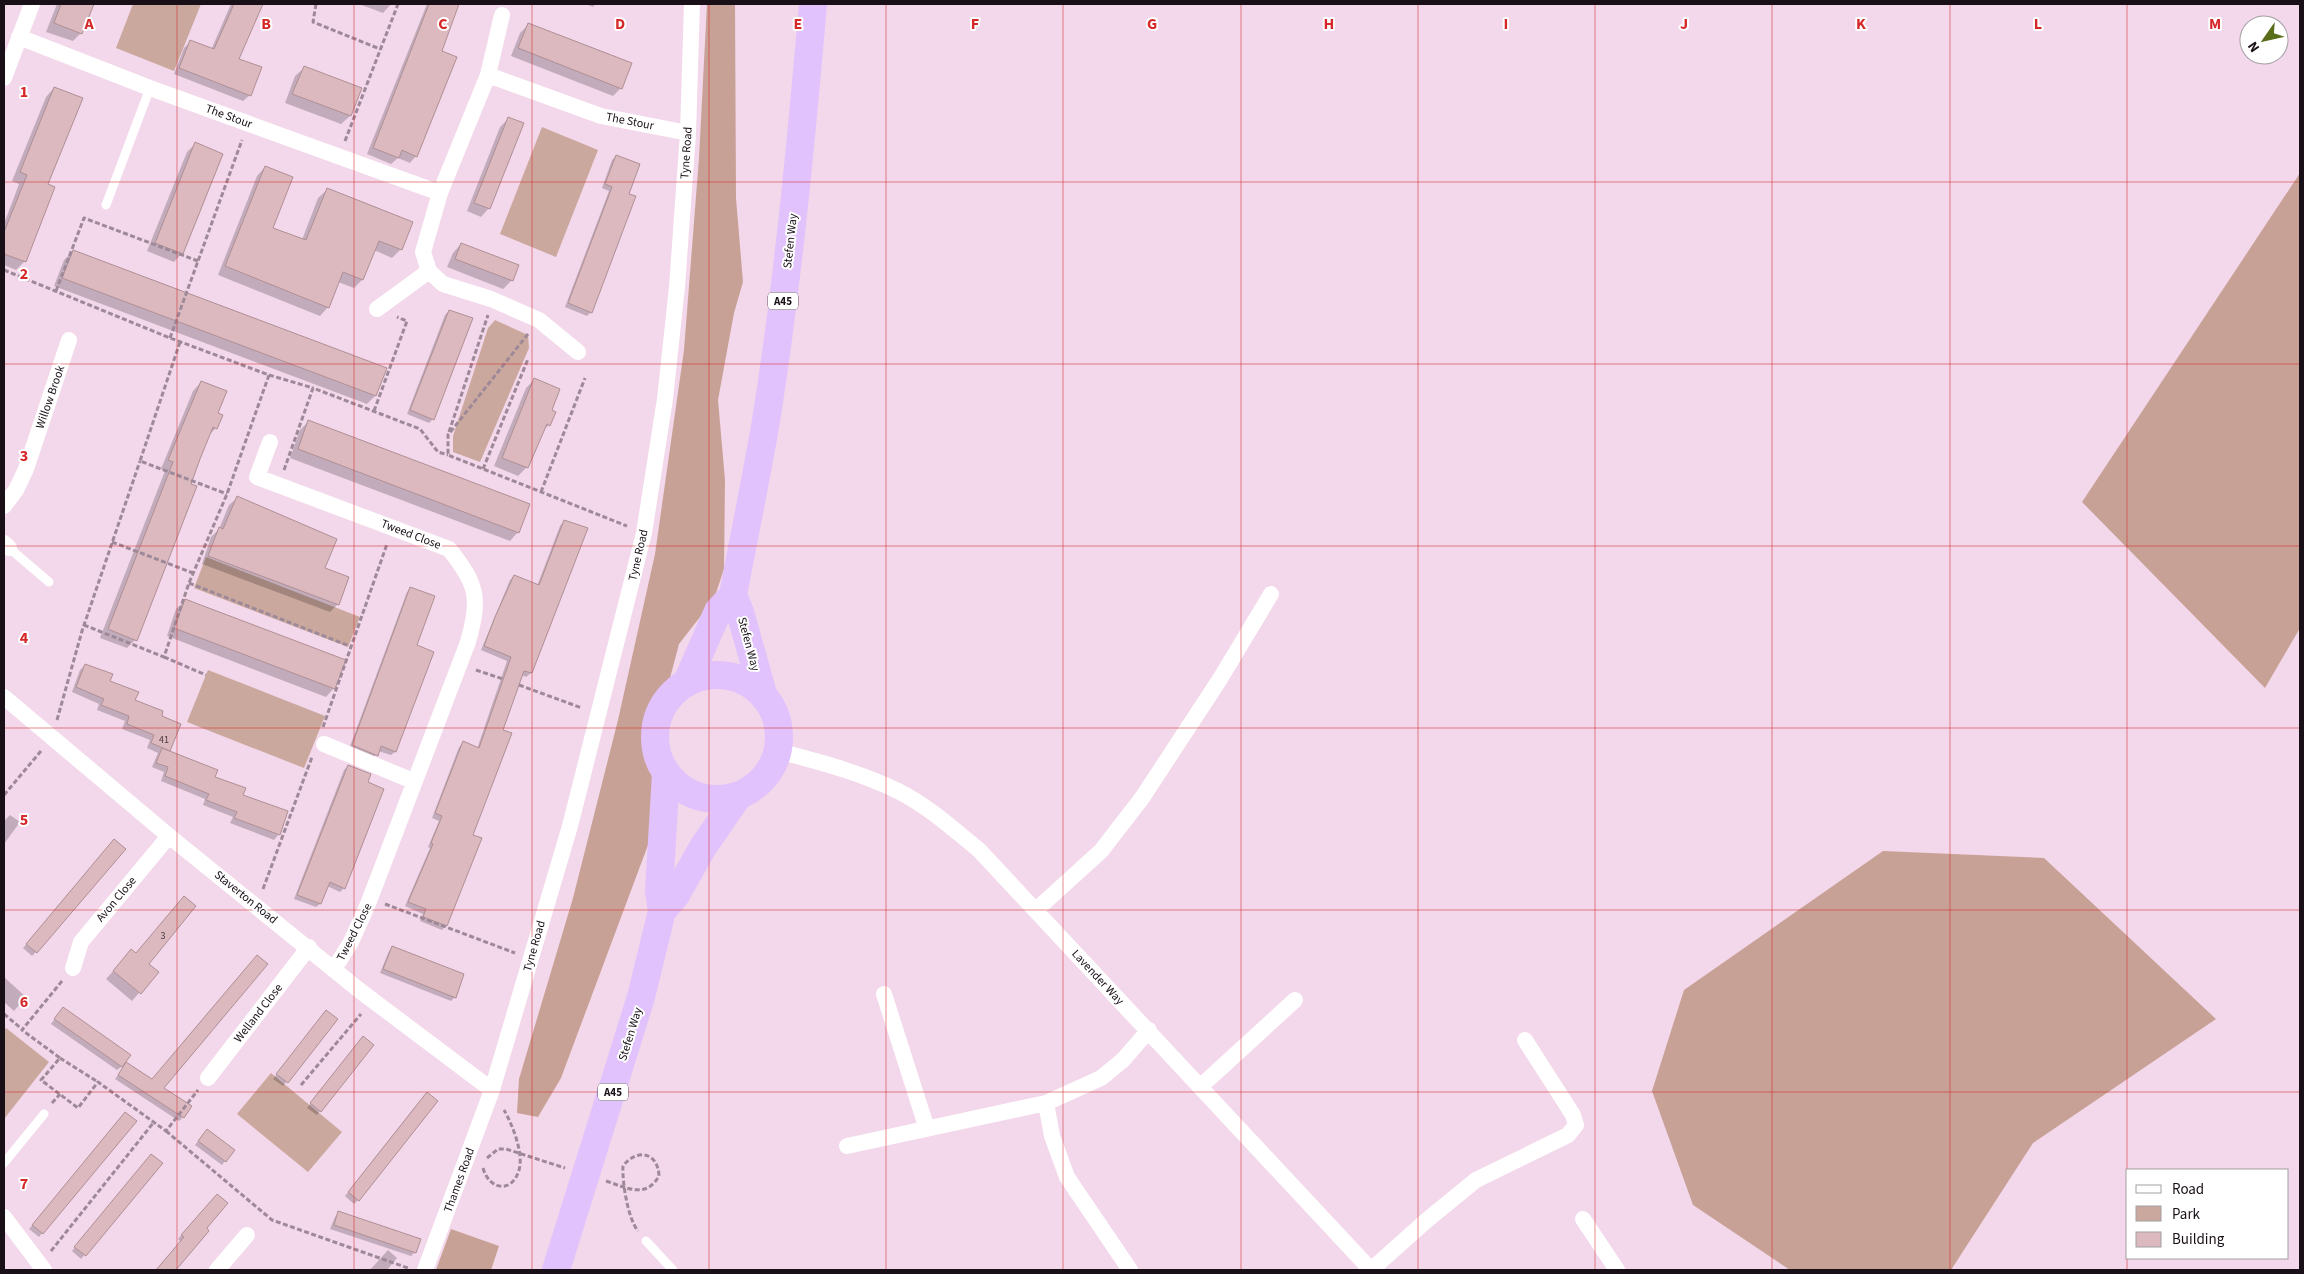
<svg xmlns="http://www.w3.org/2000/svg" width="2304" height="1274" font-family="'Source Sans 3',sans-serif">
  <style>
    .green { fill: #cba89e }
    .forest { fill: #c8a196 }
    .shadow { fill: #0003 }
    .building { fill: #dbb9bf; stroke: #af8f95 }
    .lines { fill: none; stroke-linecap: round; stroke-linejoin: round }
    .path { stroke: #9e8998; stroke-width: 3; stroke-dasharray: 5 2.5; stroke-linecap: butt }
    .service { stroke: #fff; stroke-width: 9 }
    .minor { stroke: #fff; stroke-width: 16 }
    .trunk { stroke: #e2c2fc; stroke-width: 28 }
    .grid { fill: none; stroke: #d62828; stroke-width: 1; stroke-opacity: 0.55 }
    .labels { text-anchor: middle; stroke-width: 4; stroke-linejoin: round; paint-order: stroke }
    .number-label { font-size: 10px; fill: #4a3a41 }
    .shield { fill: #fff; stroke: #5e585d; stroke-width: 1 }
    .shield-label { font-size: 11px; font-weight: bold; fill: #191017 }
    .street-label { font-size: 12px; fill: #191017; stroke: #fff }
    .grid-label { font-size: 16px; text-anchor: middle; font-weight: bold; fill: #d62828; stroke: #fff; stroke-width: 4; stroke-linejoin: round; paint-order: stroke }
  </style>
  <rect width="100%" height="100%" fill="#f3d7ea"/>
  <path class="green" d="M133,4H201L174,71L116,48Z
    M542,127L598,150L556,257L500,234Z
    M495,320L528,335L529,348L480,462L453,452V436L488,328Z
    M206,557L360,617L348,647L194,588Z
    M208,670L325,716L304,768L187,722Z
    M6,1028L49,1062L4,1119V1031Z
    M271,1073L342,1132L308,1172L237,1114Z"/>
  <path class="forest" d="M707,4H735L736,198L743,282L734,313L718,400L725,480L724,569L714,599L679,644L651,750L670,794L651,837L561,1078L538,1117L517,1113L519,1079L573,898L618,720L655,554L684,350L699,158Z
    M2300,173V628L2265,688L2082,502Z
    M1883,851L2044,858L2216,1019L2033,1143L1951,1270H1790L1693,1205L1652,1091L1684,990Z
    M451,1229L499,1246L491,1270H436Z"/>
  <path class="shadow" d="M57,4H93L81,33L73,41L46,32Z
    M231,4H262L237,59L250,95L243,101L174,74L184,48L190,42L211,50Z
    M359,4H391L383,13Z
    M427,4H457L440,52L416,156L410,163L398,158L391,164L367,154Z
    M586,4H595L593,7Z
    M528,25L621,88L613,96L511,56L520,33Z
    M304,68L360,89L350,116L341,124L285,103L295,76Z
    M54,88L46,185L25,261L16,270L4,265V224L19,184L12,181L46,97Z
    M509,118L489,208L481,217L467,211L500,127Z
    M195,144L182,253L174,262L147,251L187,152Z
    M616,156L628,195L634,197L591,312L587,316L565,307L609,191L602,188L612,160Z
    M265,167L271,228L302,240L318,198L327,190L401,249L392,258L374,250L362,280L354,288L338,282L328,307L320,316L218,275L257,176Z
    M461,244L512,280L503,289L447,267L453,253Z
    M73,251L375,396L367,404L54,286L64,260Z
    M449,311L433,419L429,423L407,414L445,315Z
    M535,379L550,411L549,425L542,431L526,468L518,476L494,466L526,388Z
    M201,382L217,413L216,428L209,435L199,459L135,640L127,648L100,638L165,471L161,469L193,391Z
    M308,422L518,532L510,541L290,458L300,430Z
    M237,498L324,568L338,604L330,612L202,564L211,537L219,529L229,505Z
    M564,521L586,529L531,673L526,677L522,675L502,731L446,925L442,930L420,921L423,914L405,906L430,848L428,847L439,821L432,818L459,747L463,743L477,749L507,661L481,650L510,580L514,576L537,586L560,526Z
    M411,588L415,646L432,653L395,752L391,755L378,751L373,759L349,749L407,592Z
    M185,601L334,688L326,697L167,636L176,609Z
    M85,665L134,701L160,716L168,751L214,777L241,796L286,812L278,835L274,840L230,823L233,817L203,805L205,799L161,781L164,772L152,767L158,753L147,748L150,740L122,729L125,721L97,710L99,704L72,692L80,670Z
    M348,766L344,888L340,892L327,886L320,904L316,907L294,899L344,770Z
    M10,815L20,822L4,844V821Z
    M111,845L36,952L32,956L23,948Z
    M393,947L455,997L451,1001L380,973L389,951Z
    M131,951L157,972L132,1001L106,979Z
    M4,977L26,997L14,1011L4,1002Z
    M59,1013L129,1055L121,1067L117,1070L51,1024Z
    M323,1016L336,1019L283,1086L273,1079Z
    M359,1042L372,1045L317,1115L307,1108Z
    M123,1068L162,1088L190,1106L183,1117L179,1121L115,1079Z
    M423,1097L358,1200L354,1204L345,1196Z
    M122,1117L42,1233L39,1237L29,1229Z
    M207,1130L225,1161L222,1165L195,1145Z
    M148,1159L161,1164L81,1259L72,1251Z
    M213,1199L205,1228L208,1231L173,1270H156L181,1242L178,1239Z
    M339,1213L415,1252L411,1256L330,1229L335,1217Z
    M388,1250L397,1258L387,1270H370Z"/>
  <path class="building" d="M61,4H94L82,34L54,23Z
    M234,4H263L239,59L262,67L251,96L179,68L190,40L214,49Z
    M429,4H459L442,51L457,57L417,157L402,150L399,158L373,148Z
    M528,23L632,63L622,89L518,48Z
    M304,66L362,88L351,116L292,94Z
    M54,87L83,98L48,184L55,187L26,262L4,254V232L27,175L20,172Z
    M508,117L524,123L490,209L474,203Z
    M195,142L223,154L183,254L155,243Z
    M616,155L640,164L629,194L636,196L592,313L568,303L612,187L605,184Z
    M265,166L293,177L273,228L306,240L327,188L413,222L402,250L379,241L363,280L343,272L329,308L225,266Z
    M461,243L519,265L513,281L455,259Z
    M73,250L387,368L376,396L62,278Z
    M449,310L473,318L434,420L410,410Z
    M534,378L560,389L552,410L556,412L550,426L547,424L528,468L502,458Z
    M201,381L227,391L218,413L223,415L217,429L213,427L200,459L191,484L197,486L137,641L108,629L173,462L168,460Z
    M308,420L530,504L519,533L298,449Z
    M237,496L337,539L325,568L349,577L339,605L208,556L219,527L223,529Z
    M564,520L588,528L532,673L524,671L503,730L512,733L473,835L482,838L447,926L423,917L426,909L408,902L433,844L431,843L442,816L435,813L463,741L479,748L511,657L484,646L495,617L514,575L539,585Z
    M410,587L435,596L417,645L434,652L396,752L381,746L378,756L352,745Z
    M185,599L346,660L335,689L174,628Z
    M85,664L113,674L110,681L139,692L135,700L163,711L162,716L181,724L170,751L151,743L154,735L127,724L129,716L101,705L104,699L76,687Z
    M162,748L218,770L215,777L246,788L243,795L288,811L280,835L234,818L237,812L206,800L209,794L165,776L168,767L156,763Z
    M348,765L371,774L368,782L384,789L345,889L330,882L321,904L297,895Z
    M114,839L126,849L37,953L26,944Z
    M184,896L196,906L149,964L159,972L141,994L113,971L131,949L136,953Z
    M392,946L464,974L456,998L383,969Z
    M257,955L268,964L164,1088L192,1106L184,1118L118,1075L126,1062L152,1079Z
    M63,1007L131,1055L122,1067L54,1019Z
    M326,1010L338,1019L288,1083L276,1074Z
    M363,1036L374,1045L321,1112L310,1103Z
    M427,1092L438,1101L359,1201L348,1192Z
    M125,1112L137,1121L43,1234L32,1225Z
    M207,1129L235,1150L226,1162L198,1141Z
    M151,1154L163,1163L86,1256L74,1247Z
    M217,1194L228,1203L207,1228L209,1231L176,1270H156L184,1237L181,1235Z
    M338,1211L421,1239L416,1253L334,1225Z"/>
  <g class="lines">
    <path class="path" d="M316,4L313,22L380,49
      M345,141L398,4
      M4,270L170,338L269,375L227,494L189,583L164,657L84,625
      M56,291L84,218L198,261
      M528,334L448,435V455L627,526
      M170,338L242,140
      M180,342L140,461L227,494
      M269,375L313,388
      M374,411L407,321L397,317
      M449,432L488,315
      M483,469L528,359
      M284,470L313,388L420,429L438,452L448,455
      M541,492L585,378
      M112,542L193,573
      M189,583L352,647
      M164,657L206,675
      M476,670L503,679
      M519,685L582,708
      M57,720L82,631L140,461
      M323,727L387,544
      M4,795L41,751
      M263,889L312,757
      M385,904L515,953
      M62,981L22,1030L60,1058L41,1080L78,1108L98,1082L166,1131L198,1090
      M4,1014L23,1030
      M60,1058L98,1082
      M301,1085L361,1014
      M52,1103L60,1094
      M166,1131L272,1220L408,1268
      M487,1158L498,1149H506L565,1168
      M483,1168C489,1190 512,1194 519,1170C524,1153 512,1124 504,1110
      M606,1181C627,1188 646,1199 659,1176C658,1152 637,1148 623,1166C622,1182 628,1219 638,1231
      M51,1251L154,1122"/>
    <path class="service" d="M106,205L150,88
      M9,548L49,582
      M4,1163L44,1114
      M646,1241L673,1270"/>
    <path class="minor" d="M19,37L150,88L440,193
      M488,75L601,116L688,133
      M4,78L32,4
      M429,271L443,284L491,299L539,320L578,352
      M377,309L429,271L423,252L440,193L488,75L502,15
      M270,442L257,477L449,549C478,585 480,598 468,642L368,904L351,942L334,969
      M4,506L16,490L26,469L69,340
      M4,543L9,548
      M4,697L169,836L359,990L492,1090
      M324,744L413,781
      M778,751C819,762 860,772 898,791C928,806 953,829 979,850L1371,1270
      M1036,910L1101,851L1142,798L1220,679L1271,594
      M73,968L81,942L169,836
      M884,994L927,1129
      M208,1078L309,947
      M1201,1086L1295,1000
      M1046,1103L1052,1136L1067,1177L1130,1270
      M847,1146L1046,1103L1101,1078L1123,1060L1149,1030
      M4,1217L44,1270
      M1583,1219L1617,1270
      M217,1270L247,1235
      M425,1270L492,1090L570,826L644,533L665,399L677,287L688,133L692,4
      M1371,1270L1427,1220L1476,1180L1568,1135L1576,1125L1573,1115L1525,1040"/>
    <path class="trunk" d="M733,595L740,612L763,694
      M655 737a62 62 0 1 1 124 0a62 62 0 1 1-124 0Z
      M687,682L718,611L733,595C744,537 756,479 766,421C788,282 801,143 813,4
      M662,911L676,895L703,847L739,795
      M556,1270L641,997L662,911L659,891L666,773"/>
  </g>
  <path class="grid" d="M177,4V1270M354,4V1270M532,4V1270M709,4V1270M886,4V1270M1063,4V1270M1241,4V1270M1418,4V1270M1595,4V1270M1772,4V1270M1950,4V1270M2127,4V1270M4,182H2300M4,364H2300M4,546H2300M4,728H2300M4,910H2300M4,1092H2300"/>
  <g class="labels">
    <g class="number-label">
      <text x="164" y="743">41</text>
      <text x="163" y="939">3</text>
    </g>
    <g class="shield">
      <rect x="768" y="292.5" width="30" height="17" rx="4"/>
      <rect x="598" y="1083.5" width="30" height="17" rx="4"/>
    </g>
    <g class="shield-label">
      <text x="783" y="305">A45</text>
      <text x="613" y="1096">A45</text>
    </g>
    <g class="street-label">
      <text transform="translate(229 116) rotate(20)" y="4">The Stour</text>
      <text transform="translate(630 121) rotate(11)" y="4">The Stour</text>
      <text transform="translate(686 153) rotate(-86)" y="4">Tyne Road</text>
      <text transform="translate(790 241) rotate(-84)" y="4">Stefen Way</text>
      <text transform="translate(50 397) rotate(-71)" y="4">Willow Brook</text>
      <text transform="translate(411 534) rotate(21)" y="4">Tweed Close</text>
      <text transform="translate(638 555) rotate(-77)" y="4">Tyne Road</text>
      <text transform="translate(749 644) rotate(75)" y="4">Stefen Way</text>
      <text transform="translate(246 897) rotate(39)" y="4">Staverton Road</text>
      <text transform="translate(116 899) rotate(-50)" y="4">Avon Close</text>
      <text transform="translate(354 932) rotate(-63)" y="4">Tweed Close</text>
      <text transform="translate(534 946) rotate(-74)" y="4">Tyne Road</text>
      <text transform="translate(1098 977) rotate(47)" y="4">Lavender Way</text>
      <text transform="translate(258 1013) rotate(-52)" y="4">Welland Close</text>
      <text transform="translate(630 1034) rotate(-73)" y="4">Stefen Way</text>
      <text transform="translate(459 1180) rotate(-70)" y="4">Thames Road</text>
    </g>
  </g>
  <g class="grid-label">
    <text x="89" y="29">A</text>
    <text x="266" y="29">B</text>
    <text x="443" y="29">C</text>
    <text x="620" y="29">D</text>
    <text x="798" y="29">E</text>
    <text x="975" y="29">F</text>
    <text x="1152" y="29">G</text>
    <text x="1329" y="29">H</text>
    <text x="1506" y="29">I</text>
    <text x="1684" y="29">J</text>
    <text x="1861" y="29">K</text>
    <text x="2038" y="29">L</text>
    <text x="2215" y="29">M</text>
    <text x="24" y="97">1</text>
    <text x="24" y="279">2</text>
    <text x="24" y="461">3</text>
    <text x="24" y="643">4</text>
    <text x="24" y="825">5</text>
    <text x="24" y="1007">6</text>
    <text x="24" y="1189">7</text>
  </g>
  <rect width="2304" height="1274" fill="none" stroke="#191017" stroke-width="10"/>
  <rect x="2126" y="1169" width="162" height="90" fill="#ffffff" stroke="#a39fa2"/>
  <rect x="2136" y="1185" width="25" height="8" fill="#ffffff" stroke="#a39fa2"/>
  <text x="2172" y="1194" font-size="15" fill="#191017">Road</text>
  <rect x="2136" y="1206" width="25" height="15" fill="#cba89e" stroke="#a39fa2"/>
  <text x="2172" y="1219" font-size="15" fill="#191017">Park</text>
  <rect x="2136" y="1232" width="25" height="15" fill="#dbb9bf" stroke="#a39fa2"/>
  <text x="2172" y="1244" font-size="15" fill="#191017">Building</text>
  <g transform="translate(2264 40) rotate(236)"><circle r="24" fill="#ffffff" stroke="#a39fa2"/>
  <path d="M0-4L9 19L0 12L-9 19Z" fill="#5a6d1b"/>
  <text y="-8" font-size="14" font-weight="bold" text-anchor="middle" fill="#191017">N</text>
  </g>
</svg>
